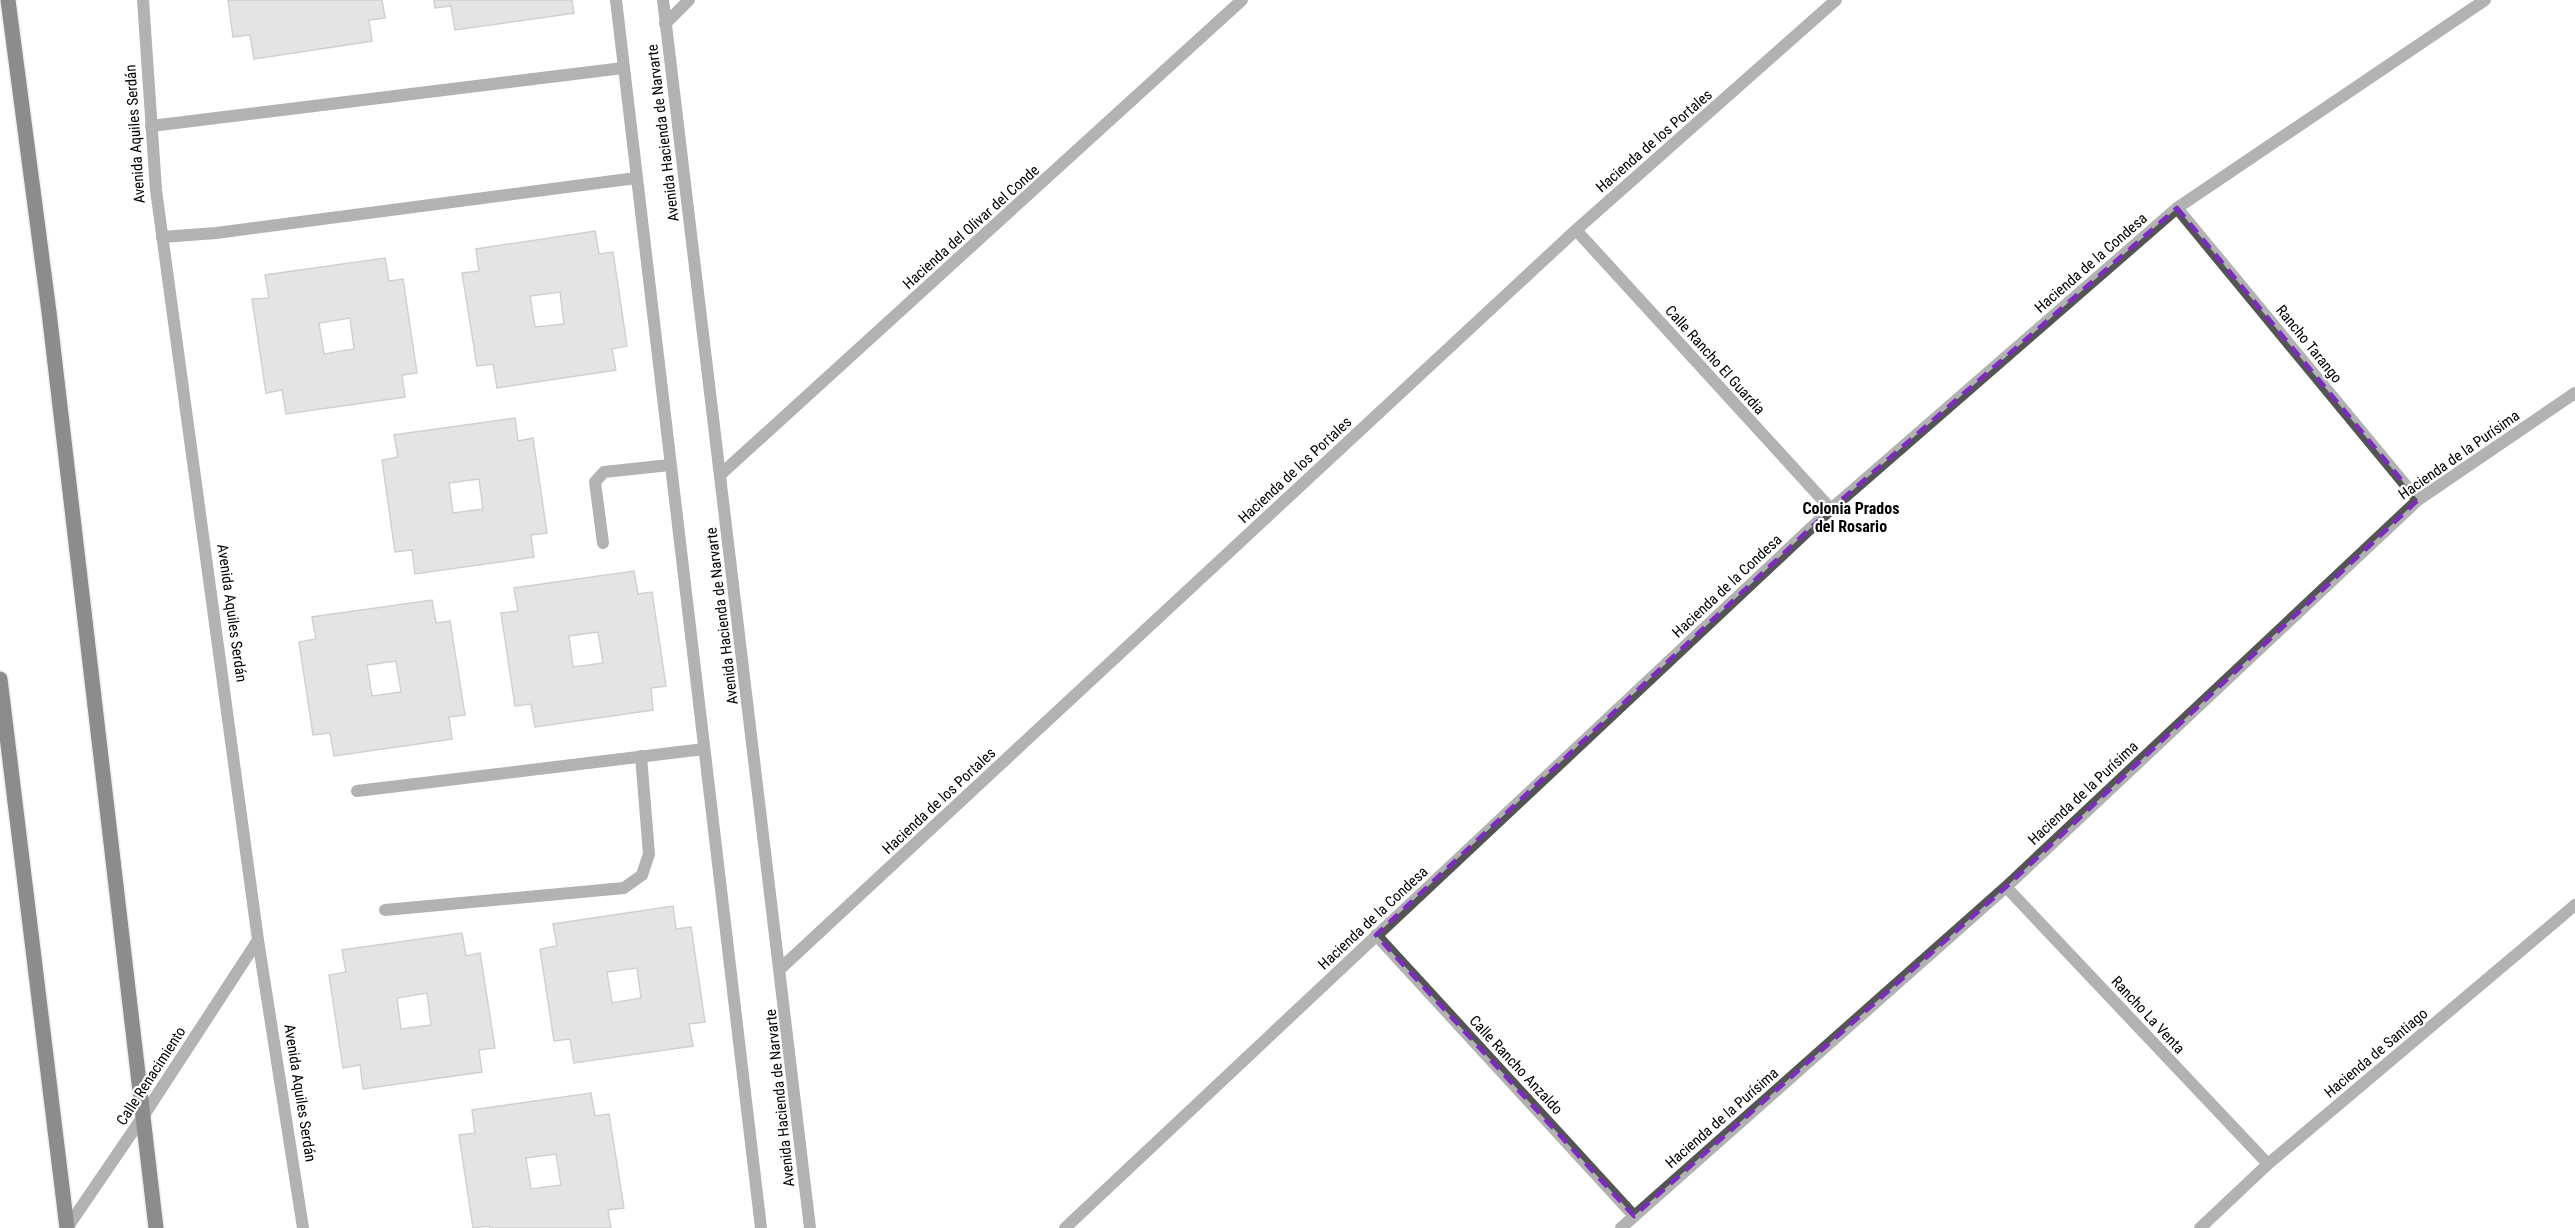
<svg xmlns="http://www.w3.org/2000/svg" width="2575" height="1228" font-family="'Roboto Condensed',sans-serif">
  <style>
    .building { fill: #c4c4c4; stroke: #989898; stroke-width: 1.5; fill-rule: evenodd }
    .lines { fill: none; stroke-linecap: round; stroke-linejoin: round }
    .primary-casing { stroke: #dbdbdb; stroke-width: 18 }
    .service { stroke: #545454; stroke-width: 12 }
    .minor { stroke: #545454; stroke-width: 12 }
    .tertiary { stroke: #545454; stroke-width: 12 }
    .primary { stroke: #000; stroke-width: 15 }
    .marked { fill: none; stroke: #7b2cbf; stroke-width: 4.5; stroke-dasharray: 12 8; stroke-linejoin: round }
    .labels { text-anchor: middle; stroke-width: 4.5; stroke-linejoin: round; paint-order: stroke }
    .street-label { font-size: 15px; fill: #000; stroke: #fff }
    .neighbourhood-label { font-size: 16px; font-weight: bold; fill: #000; stroke: #fff }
  </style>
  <rect width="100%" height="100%" fill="#fff"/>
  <path class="building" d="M228,0H382L385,18L369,20L372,41L254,59L250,35L233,37Z
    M434,0H572L574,13L455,30L451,6L435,8Z
    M595,231L599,254L613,252L627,346L612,349L616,370L497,388L493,364L477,366L462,273L479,271L476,249ZM560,292L564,324L535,327L530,296Z
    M385,258L389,281L403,279L417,373L402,375L405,397L286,414L282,390L266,393L252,299L269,298L265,275ZM350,318L354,349L324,354L319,323Z
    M515,418L518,441L533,438L547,533L531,535L534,557L415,574L412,550L395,552L382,460L398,457L394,435ZM479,479L483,509L453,513L449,483Z
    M634,571L638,594L652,592L666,686L651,688L653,710L535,727L531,704L515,706L501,613L518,611L514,588ZM598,632L603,663L573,667L569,636Z
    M432,600L436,623L450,621L465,715L449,717L452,739L334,756L330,733L313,735L299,642L316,639L312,617ZM396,661L401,692L372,696L367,665Z
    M673,906L676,929L691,927L705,1022L689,1024L693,1046L574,1063L570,1039L554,1041L540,949L557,946L553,924ZM637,968L641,998L612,1003L607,972Z
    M462,933L466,956L480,953L495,1048L479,1050L482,1072L363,1089L360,1065L343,1068L329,975L346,972L342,950ZM427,993L431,1025L401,1029L397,998Z
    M591,1093L595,1116L609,1114L624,1208L608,1210L611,1228H490L489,1226L473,1228L459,1135L475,1133L472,1110ZM556,1154L561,1185L531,1189L526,1158Z"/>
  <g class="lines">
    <g class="primary-casing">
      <path id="primary" d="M8,0L49,312L156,1228
        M0,679L67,1228"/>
    </g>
    <path class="service" d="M151,126L623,68
      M162,237L216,233L636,178
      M603,543L595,482L604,472L670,465
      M357,791L704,749
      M385,910L624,888L642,875L649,854L641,756"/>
    <path class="minor" d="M665,24L689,0
      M2177,208L2418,500
      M1576,230L1831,509
      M720,475L1242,0
      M2006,887L2268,1164
      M1376,935L1634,1216
      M780,969L1576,230L1836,0
      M1065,1228L1831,509L2177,208L2485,0
      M1621,1228L2006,887L2418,500L2575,393
      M2200,1228L2268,1164L2575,905"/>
    <path class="tertiary" d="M143,0L156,190L258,940L303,1228
      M616,0L761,1228
      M663,0L810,1228
      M67,1228L144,1115L258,940"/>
    <use href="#primary" class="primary"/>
  </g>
  <path d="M0 0H2575V1228H0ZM2177,208L2418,500L2006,887L1634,1216L1376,935L1831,509Z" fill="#fff" fill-opacity=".55" fill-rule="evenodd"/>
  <path class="marked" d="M2177,208L2418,500L2006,887L1634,1216L1376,935L1831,509Z"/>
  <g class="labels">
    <g class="street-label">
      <text transform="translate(663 133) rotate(-97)" y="5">Avenida Hacienda de Narvarte</text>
      <text transform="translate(135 134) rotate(-94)" y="5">Avenida Aquiles Serdán</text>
      <text transform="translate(1654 141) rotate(-41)" y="5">Hacienda de los Portales</text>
      <text transform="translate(971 227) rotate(-42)" y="5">Hacienda del Olivar del Conde</text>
      <text transform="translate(2091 263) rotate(-41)" y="5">Hacienda de la Condesa</text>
      <text transform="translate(2309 344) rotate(51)" y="5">Rancho Tarango</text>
      <text transform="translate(1715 360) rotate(48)" y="5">Calle Rancho El Guardia</text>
      <text transform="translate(2459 455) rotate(-35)" y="5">Hacienda de la Purísima</text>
      <text transform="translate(1295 470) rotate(-43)" y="5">Hacienda de los Portales</text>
      <text transform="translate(1727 586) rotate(-43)" y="5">Hacienda de la Condesa</text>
      <text transform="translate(232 613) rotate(82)" y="5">Avenida Aquiles Serdán</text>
      <text transform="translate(722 616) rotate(-97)" y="5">Avenida Hacienda de Narvarte</text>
      <text transform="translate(2083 793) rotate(-43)" y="5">Hacienda de la Purísima</text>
      <text transform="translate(939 801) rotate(-43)" y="5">Hacienda de los Portales</text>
      <text transform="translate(1373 918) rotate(-43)" y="5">Hacienda de la Condesa</text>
      <text transform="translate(2148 1015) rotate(47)" y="5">Rancho La Venta</text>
      <text transform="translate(2376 1053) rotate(-40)" y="5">Hacienda de Santiago</text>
      <text transform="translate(1516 1065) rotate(47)" y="5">Calle Rancho Anzaldo</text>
      <text transform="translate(151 1076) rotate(-57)" y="5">Calle Renacimiento</text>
      <text transform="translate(300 1093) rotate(81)" y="5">Avenida Aquiles Serdán</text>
      <text transform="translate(780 1098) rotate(-96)" y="5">Avenida Hacienda de Narvarte</text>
      <text transform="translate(1722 1118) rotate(-41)" y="5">Hacienda de la Purísima</text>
    </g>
    <g class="neighbourhood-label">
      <text x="1851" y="514">Colonia Prados<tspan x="1851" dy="18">del Rosario</tspan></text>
    </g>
  </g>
</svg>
